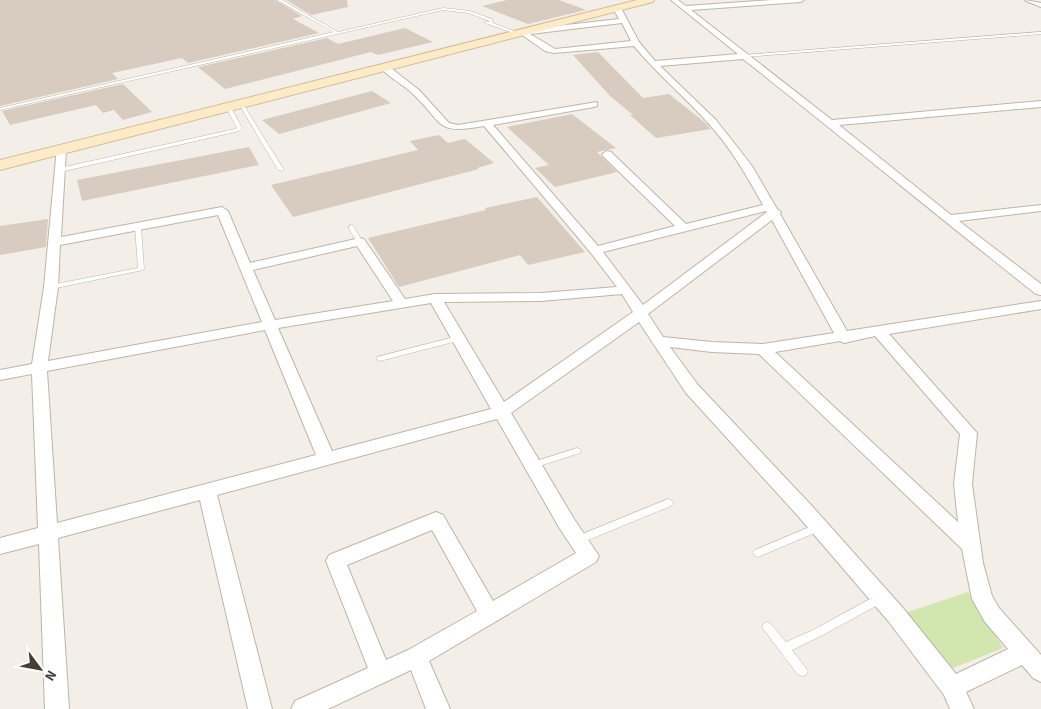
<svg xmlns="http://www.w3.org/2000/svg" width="1041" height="709" font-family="'Source Sans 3',sans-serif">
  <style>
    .green { fill: #d2e6b0 }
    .building { fill: #d7ccbf }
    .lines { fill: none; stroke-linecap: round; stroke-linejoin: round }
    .lane-casing { stroke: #beb5a9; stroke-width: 1 }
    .street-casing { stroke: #beb5a9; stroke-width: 2 }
    .secondary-casing { stroke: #d2bd98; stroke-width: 2 }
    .lane { fill: #fff; fill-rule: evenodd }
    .street { fill: #fff; fill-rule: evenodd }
    .secondary { fill: #fdebc7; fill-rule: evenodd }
  </style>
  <rect width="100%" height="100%" fill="#f3eee7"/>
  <path class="green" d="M968,592L1003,648L953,668L905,613Z"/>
  <path class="building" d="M0,0H275L302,16L293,19L319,33L188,63L182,58L112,73L118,79L0,106Z
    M286,0H347L348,7L311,15Z
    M507,0H559L586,10L528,24L482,6Z
    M405,28L433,42L378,55L371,52L225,89L198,67L327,38L338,44Z
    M598,52L643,98L669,94L703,121L711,129L656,138L630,115H633L610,96L573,55Z
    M123,84L152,112L123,120L114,110L103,113L96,105L10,125L2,111Z
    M372,91L391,103L279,134L262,120Z
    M572,114L616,148L597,152L617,172L555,187L535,168L549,165L507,127Z
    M439,135L448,143L465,139L494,163L477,168L479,169L293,217L271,185L418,150L410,141Z
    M249,147L259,165L82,201L77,180Z
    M537,197L585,252L528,265L520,255L399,287L368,238L486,210L485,208Z
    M48,219L46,247L0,255V226Z"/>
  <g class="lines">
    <g class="lane-casing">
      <path id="lane" d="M277,0H282L338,32L443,8L470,11L492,19L493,23L519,33L516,34L485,23V21L489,22V21L469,13L443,10L0,110V108L334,32Z
        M1041,32V34L744,57L742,56L744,55Z
        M239,103L243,104L284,170L283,171L278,170L239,104Z
        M226,106H230L242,128L239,131L60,172L57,170L60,168L235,129L237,128L226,107Z
        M138,225L141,227L144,269L143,270L51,289L49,288L48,287L51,285L138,268L135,227Z
        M351,225L353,226L363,242L362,243H358L357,242L348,227Z
        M458,336H461L462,338L461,340L380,361L376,359L377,357Z
        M577,448L580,449L581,451L580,453L533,468L530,467L529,465L530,463Z
        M668,499L671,500L673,503L671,506L581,543L578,544L575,543L573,540L575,537Z
        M819,523L822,524L824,527L822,530L758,557L755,556L753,553L755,550Z
        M881,593L885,595L886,598L885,601L823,635L792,650L808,671L806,675L802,676L798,675L762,627L763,624L767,622L771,624L786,642L815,629Z"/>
    </g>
    <g class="street-casing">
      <path id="street" d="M671,0H678L686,6L771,0H804L801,2L691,10L832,120L1041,101V107L839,125L951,215L1041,205V211L959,221L1041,284V295L1036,294C937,216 841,136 743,59L660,66L716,120L752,166L777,209L781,212L780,214L847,331L1041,301V309L889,334L977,433L972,484L983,563L992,596L999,608L1041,655V682L1033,678L1022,665L966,692L974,709H950L944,695L889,622L798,516L686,393L639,322L511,413L574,519L599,556L596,562L429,661L450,709H426L411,670L328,709H291L295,701L368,668L326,561L329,555L436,512L443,515L493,601L576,553L560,529L497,419L217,495L272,709H248L200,500L58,538L69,709H45L39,544L0,554V538L38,528L32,374L0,380V370L32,364L44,287L57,147H65L66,149L61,237L222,207L228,211L250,263L360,238L364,239L405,299L435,294L541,293L617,287L591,253L484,126C434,135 445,124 413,94C403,84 389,78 380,67L387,65L419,90L449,123L458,125L597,102V106L594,107L493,125L598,246L675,226L603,156L602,154L607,151L611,152L686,224L763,205C747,176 731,148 709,124C685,97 657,74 634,46L554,53L545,51L518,32L522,30L619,19L613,8L617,6L621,8L639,42L655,61L738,54ZM622,23L631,41L555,49L530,34ZM766,211L767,212L643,305L603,252ZM218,215L262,322L48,361L58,287L60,245ZM772,220L834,333L763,344L712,342L663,337L648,314ZM357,246L393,301L275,320L253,270ZM622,294L633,312L504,402L444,302L541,301ZM431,303L491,409L332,451L278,328ZM265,330L316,455L57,523L47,371ZM875,336L960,434L954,484L958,522L775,352L840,341L844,343ZM670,347L712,352L759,354L962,549L972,599L985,622L1008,649L956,674L903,608L812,506L698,385ZM432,530L477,611L408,650L386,660L347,565Z
        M1025,0L1041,3V7L1026,1Z"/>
    </g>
    <g class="secondary-casing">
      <path id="secondary" d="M637,0H654L653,2L0,170V160Z"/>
    </g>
    <use href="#lane" class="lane"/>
    <use href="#street" class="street"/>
    <use href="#secondary" class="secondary"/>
  </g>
  <g transform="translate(40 669) rotate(122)" stroke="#ffffff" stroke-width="4" paint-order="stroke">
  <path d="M0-4L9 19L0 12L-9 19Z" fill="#463e36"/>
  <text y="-8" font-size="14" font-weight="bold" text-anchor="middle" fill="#463e36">N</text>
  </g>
</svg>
